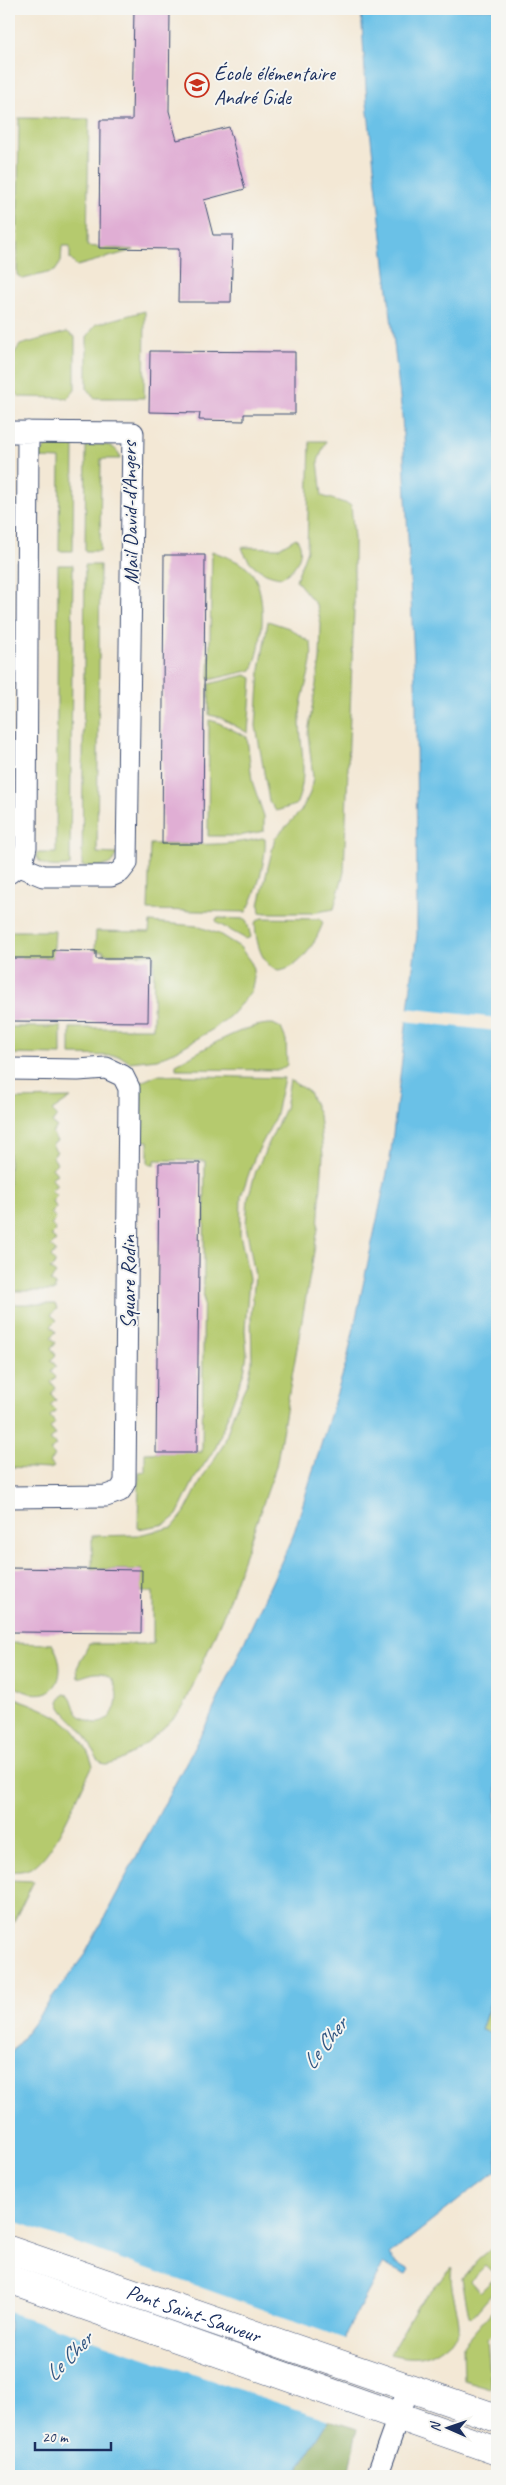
<svg xmlns="http://www.w3.org/2000/svg" width="506" height="2485" font-family="Caveat,sans-serif">
  <style>
    .green { fill: #b5ca6e; stroke: #687c66; fill-rule: evenodd }
    .forest { fill: #90ae61; stroke: #566e60 }
    .water { fill: #6ac1e7; stroke: #4278a2 }
    .pier { fill: #f3e8d5 }
    .building { fill: #e0aed4 }
    .lines { fill: none; stroke-linecap: round; stroke-linejoin: round }
    .street-casing { stroke: #3b4b70; stroke-width: 23 }
    .secondary-casing { stroke: #3b4b70; stroke-width: 29 }
    .street { stroke: #fff; stroke-width: 21 }
    .secondary { stroke: #fff; stroke-width: 28 }
    .labels { text-anchor: middle; stroke-width: 4; stroke-linejoin: round; paint-order: stroke }
    .poi-label { font-size: 21px; fill: #1b2f5e; stroke: #f6f6f2; text-anchor: start }
    .street-label { font-size: 21px; fill: #1b2f5e; stroke: #f6f6f2 }
    .water-label { font-size: 22px; font-style: italic; fill: #2f5480; stroke: #f6f6f2 }
  </style>
  <rect width="100%" height="100%" fill="#f6f6f2"/>
  <filter id="ink" filterUnits="userSpaceOnUse"><feTurbulence type="fractalNoise" baseFrequency=".02" numOctaves="2"/><feDisplacementMap in="SourceGraphic" scale="10" xChannelSelector="R" yChannelSelector="G"/><feConvolveMatrix kernelMatrix="1 2 1 2 8 2 1 2 1" color-interpolation-filters="sRGB"/></filter>
  <filter id="wash" filterUnits="userSpaceOnUse"><feTurbulence type="fractalNoise" baseFrequency=".0096" numOctaves="4" result="noise"/><feDisplacementMap in="SourceGraphic" scale="20" xChannelSelector="R" yChannelSelector="G"/><feGaussianBlur stdDeviation="1.12" result="paint"/><feColorMatrix in="noise" values="0 0 0 0 0 0 0 0 0 0 0 0 0 0 0 0 0 1.4 0 .05"/><feComposite in="paint" operator="in"/></filter>
  <g filter="url(#wash)">
    <rect width="100%" height="100%" fill="#f3e8d5"/>
    <path class="green" d="M19,118L89,119L87,246L134,250L77,266L70,259V246H62L61,262L55,271L23,279L17,275Z
      M145,311L144,398H94L87,389V337L96,324Z
      M67,332L75,337V390L68,398L20,397L12,389L13,355L20,345Z
      M310,441H326L318,461L322,496L351,505L354,539V610L344,872L334,909L312,913H266L260,912L259,905L275,838L301,811L310,793L313,778L308,733L320,660L321,624L317,606L296,580L307,550Z
      M74,444L73,551H59L60,459L39,458V456L46,446Z
      M86,445C100,445 117,441 120,459H101L100,551H85Z
      M296,538C308,550 294,573 281,577C264,575 247,565 242,547L279,548Z
      M212,551C226,557 242,561 252,573C268,594 263,648 252,670L209,680Z
      M58,565H73L70,866C57,866 38,870 36,853H56Z
      M85,565H100L97,853L117,854C112,870 96,866 82,866Z
      M268,621L289,628L311,643C315,669 300,692 300,718C300,749 309,776 296,805L276,811L269,801L256,726L260,670Z
      M246,675L252,678L248,733L219,717L209,715V684Z
      M209,720L217,722L247,737L252,781L264,816V831L239,836H208Z
      M262,838L265,839C267,857 256,897 246,912L148,910L150,844C187,844 226,847 262,838Z
      M219,918L246,919L251,937L246,939L217,923L216,919Z
      M261,918L320,919L323,923C315,943 301,969 278,971C260,963 256,941 255,923Z
      M150,922L197,926L219,934L240,947L252,964L254,978L251,992L231,1015L215,1028L178,1050L157,1059L129,1062L120,1056L70,1055V1028H153L154,954H104V951H95L96,931L149,932Z
      M9,931H55L53,958H9Z
      M273,1024L281,1028L286,1040L287,1065L280,1070L176,1069V1064C202,1051 244,1023 273,1024Z
      M9,1027H61V1055L9,1054Z
      M157,1075L284,1078L275,1118L254,1159L241,1196L240,1234L249,1278L245,1330L247,1354L244,1372L216,1447L195,1478L177,1515L166,1524L138,1529L139,1473L145,1472V1453L202,1452L205,1161L155,1160V1164H148V1141H141V1082Z
      M290,1080L309,1092L319,1115L323,1155L318,1229L276,1467L225,1611L184,1706C171,1723 125,1766 104,1765C93,1757 91,1742 83,1732C76,1722 60,1712 59,1701L64,1694L69,1695C74,1701 73,1709 79,1715C114,1745 132,1681 101,1673C93,1672 85,1676 78,1678L77,1668L89,1644H153V1592H141L142,1570L92,1569V1536L138,1535L173,1527L185,1512L204,1475L224,1444L233,1414L247,1383L252,1362L251,1315L255,1276L246,1225L248,1198L256,1171L285,1108Z
      M71,1098L52,1111L57,1116L52,1123L57,1127L52,1133L57,1141L52,1145L57,1152L52,1156L57,1163L52,1168L57,1174L51,1178L57,1185L51,1190L57,1196L52,1201L56,1207L51,1213L56,1219L51,1224L56,1230L51,1235L56,1241L51,1246L56,1251L51,1257L56,1263L50,1269L56,1274L50,1281L55,1285V1291H9V1099Z
      M9,1304H55L57,1309L51,1315L57,1320L51,1326L56,1332L51,1337L56,1343L51,1349L56,1355L51,1360L56,1366L51,1372L56,1377L51,1382L56,1388L51,1394L56,1400L50,1405L56,1411L50,1416L55,1423L50,1428L56,1435L50,1440L56,1445L50,1451L55,1456L50,1462L54,1467L50,1469L9,1467Z
      M9,1643L52,1644C66,1664 63,1699 31,1693C23,1692 16,1687 9,1683Z
      M9,1695C52,1714 75,1716 93,1765C79,1792 59,1844 38,1863C29,1871 20,1872 9,1871Z
      M9,1880L34,1881L12,1925Z
      M497,1982V2035L481,2030Z
      M497,2244V2288L472,2317L469,2316L462,2279L479,2259ZM485,2266L496,2277L480,2292L470,2281Z
      M452,2267C448,2287 458,2305 459,2325C460,2332 456,2336 450,2341C431,2359 415,2360 390,2354L418,2305Z
      M497,2305V2330L487,2339L491,2389L464,2381L463,2345Z"/>
    <path class="forest" d="M329,2420L357,2429L348,2476H294Z"/>
    <path class="water" d="M361,9H497V1982L481,2030L497,2035V2170L389,2255L395,2262L409,2270L406,2275L383,2264L346,2333L329,2420L294,2476H9V2056L85,1954L208,1721L293,1536L347,1360L390,1159L417,935L416,701L402,415L367,103Z"/>
    <path class="pier" d="M406,1008L497,1018V1031L404,1021Z
      M9,2219L348,2340L332,2421L9,2312Z"/>
    <g id="blocks">
      <path class="building" d="M134,9H170L169,111L177,140L229,127L245,189L204,200L213,235H233L231,302H178L179,249L99,248L100,120H132Z
        M150,351L295,352V414H244V421L199,420L200,413L149,412Z
        M164,555H205L203,844H162Z
        M53,950L96,951V959H149L148,1022L9,1021V958H53Z
        M159,1163H200L197,1453H156Z
        M9,1568L142,1570L141,1633L9,1632Z"/>
    </g>
  </g>
  <g filter="url(#ink)">
    <use href="#blocks" fill-opacity="0" stroke="#3b4b70" stroke-width="1"/>
    <g class="lines">
      <g class="street-casing">
        <path id="street" d="M9,432L133,433L127,863L120,872L111,876H43L19,866
          M9,873L22,863L26,847L28,432
          M9,1069L78,1070L106,1068L123,1076L129,1088V1096L125,1482L120,1491L106,1496L9,1497
          M377,2476L409,2387"/>
      </g>
      <g class="secondary-casing">
        <g id="secondary">
          <path id="s1" d="M9,2250L497,2418"/>
          <path d="M9,2279L497,2451"/>
        </g>
      </g>
      <use href="#street" class="street"/>
      <use href="#secondary" class="secondary"/>
    </g>
  </g>
  <defs>
    <g id="school-ring" transform="scale(1.25)"><circle r="9.5" fill="#f6f6f2" stroke="#c8321e" stroke-width="1.5"/><path d="M0-5L7-2L0 1L-7-2ZM-4 1L0 2.5L4 1V4Q0 6-4 4Z" fill="#c8321e"/></g>
  </defs>
  <g fill-rule="evenodd">
    <use href="#school-ring" x="197" y="85"/>
  </g>
  <g class="labels">
    <g class="poi-label">
      <text x="214" y="80">École élémentaire<tspan x="214" dy="24">André Gide</tspan></text>
    </g>
    <g class="street-label">
      <text transform="translate(130 513) rotate(-91)" y="7">Mail David-d'Angers</text>
      <text transform="translate(128 1282) rotate(-90)" y="7">Square Rodin</text>
      <text dy="7" stroke="none"><textPath href="#s1" startOffset="195">Pont Saint-Sauveur</textPath></text>
    </g>
    <g class="water-label">
      <text transform="translate(324 2043) rotate(-52)" y="8">Le Cher</text>
      <text transform="translate(68 2356) rotate(-46)" y="8">Le Cher</text>
    </g>
  </g>
  <rect width="506" height="2485" fill="none" stroke="#f6f6f2" stroke-width="30"/>
  <g transform="translate(448 2428) rotate(272)" stroke="#f6f6f2" stroke-width="4" paint-order="stroke">
  <path d="M0-4L9 19L0 12L-9 19Z" fill="#1b2f5e"/>
  <text y="-8" font-size="14" font-weight="bold" text-anchor="middle" fill="#1b2f5e">N</text>
  </g>
  <path d="M35 2442v8h76v-8" fill="none" stroke="#1b2f5e" stroke-width="2.5"/>
  <text x="42" y="2442" font-size="15" fill="#1b2f5e" stroke="#f6f6f2" stroke-width="4" paint-order="stroke">20 m</text>
</svg>
